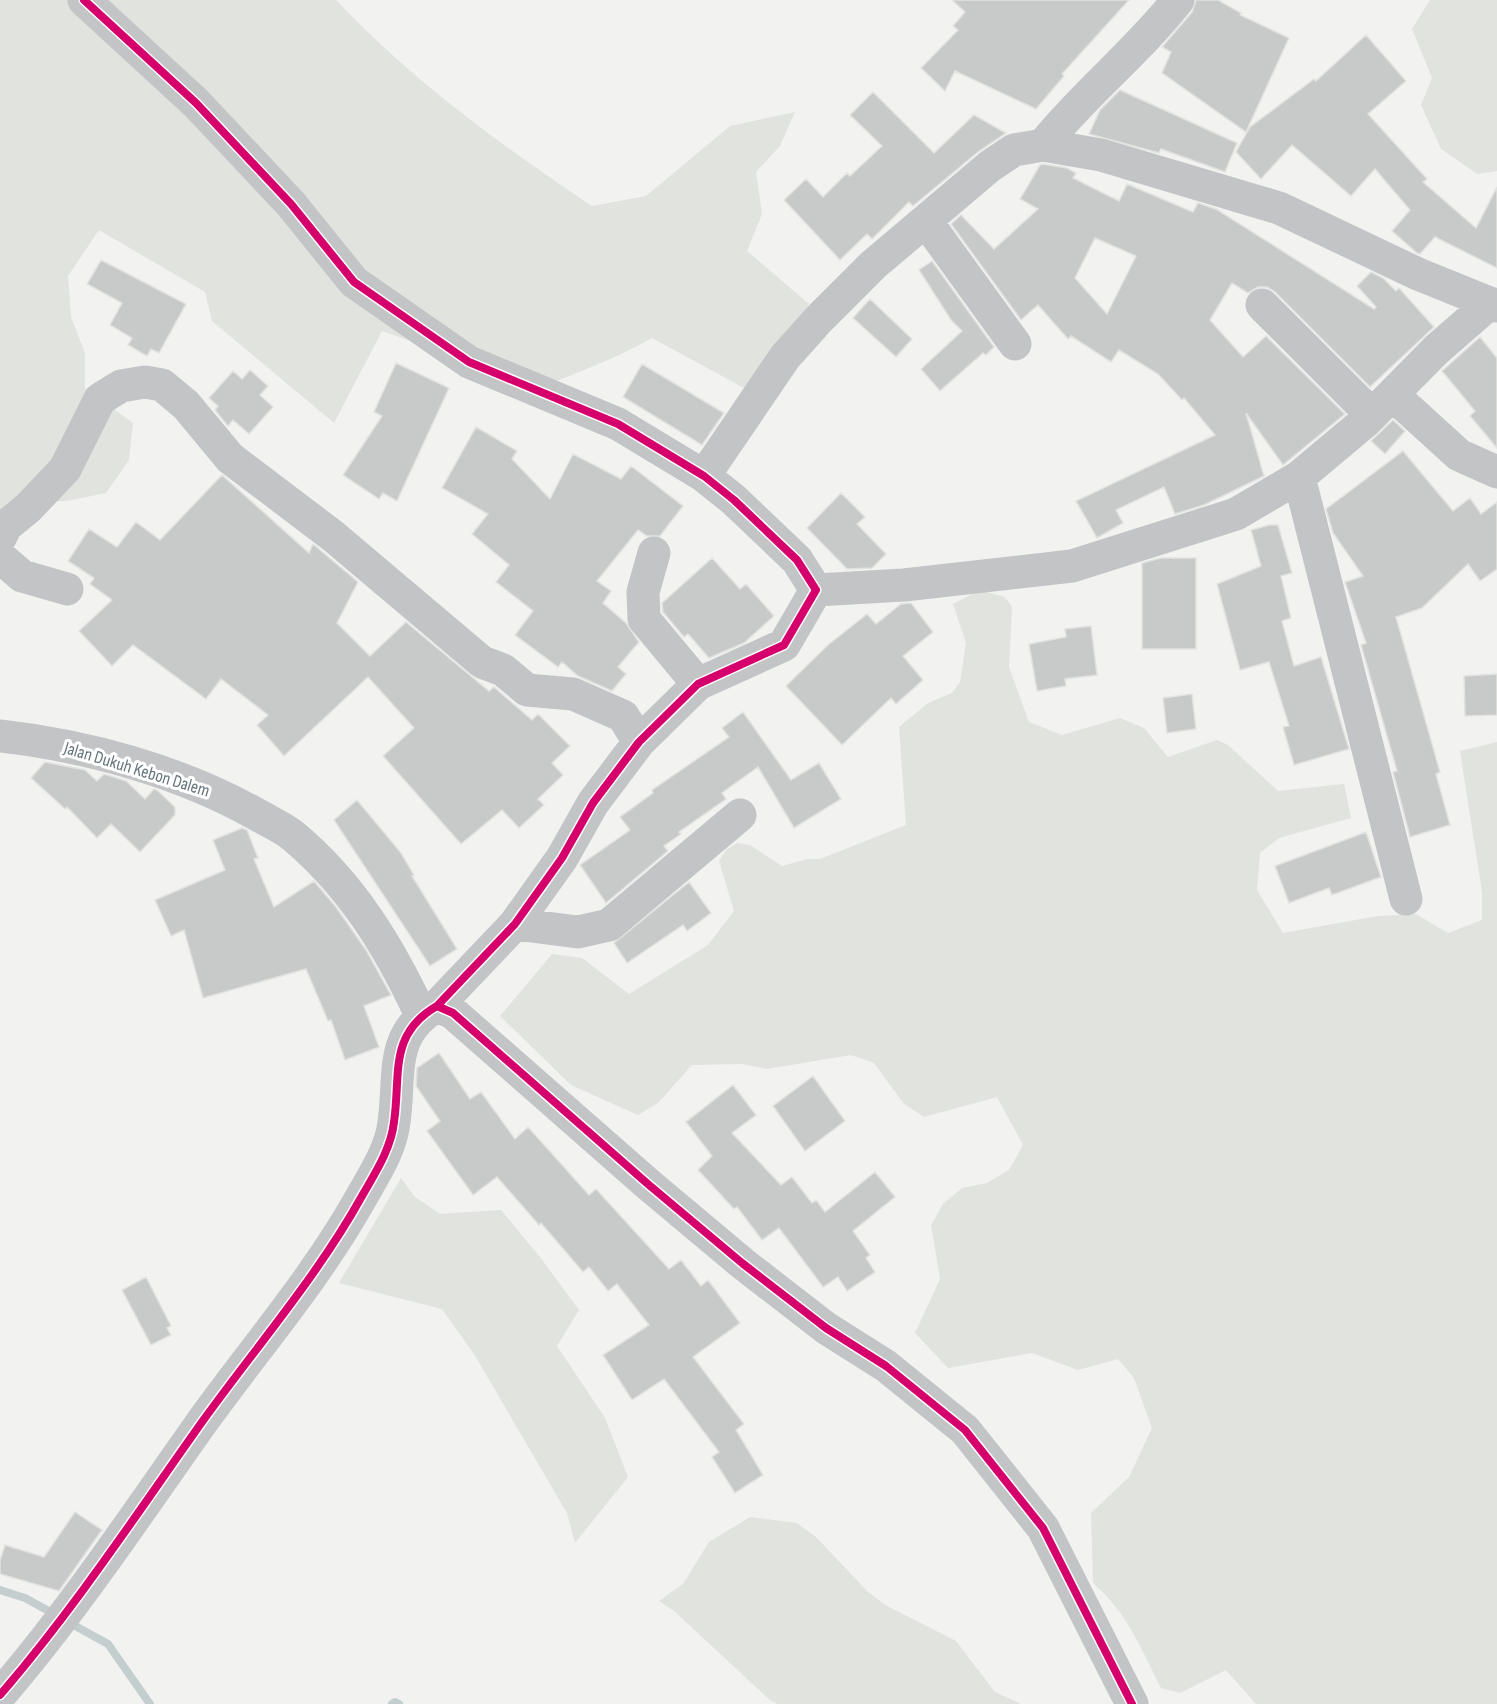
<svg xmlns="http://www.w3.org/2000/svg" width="1497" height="1704" font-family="'Sofia Sans Condensed',sans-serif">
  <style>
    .green { fill: #e1e3de }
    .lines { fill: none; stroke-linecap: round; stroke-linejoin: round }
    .stream { stroke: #c4cecf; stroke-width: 8 }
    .building { fill: #c8c9c9; stroke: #e2e2e0; stroke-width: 1.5; fill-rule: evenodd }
    .minor { stroke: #c2c4c5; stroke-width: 33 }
    .cycleway-casing { stroke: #fff; stroke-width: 11 }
    .cycleway { stroke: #d6006c; stroke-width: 8 }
    .labels { text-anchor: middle; stroke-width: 6; stroke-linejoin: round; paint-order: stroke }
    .street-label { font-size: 18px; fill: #66767d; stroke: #fff }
  </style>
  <rect width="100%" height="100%" fill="#f2f2f1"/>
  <path class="green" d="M0,0H336C411,80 501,145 592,206L646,196L730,126L795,112L780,146L756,172L762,214L747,251L809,304L775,355L746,389L652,338C607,363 560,380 511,397L437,350L382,331L334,423L212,321L205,292L99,230L68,276L71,317L85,353V388L133,423L129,460L106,493L67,501L8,502L0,510Z
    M1430,0H1497V171L1477,174L1441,149L1421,105L1432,78L1412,29Z
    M980,590L1005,597L1012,607L1009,667L1029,722L1062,735L1120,718L1144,728L1168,757L1217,740L1228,745L1278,791L1344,784L1351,818L1279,838L1260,853L1257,890L1283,933L1378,916L1416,914L1448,933L1482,920V892L1460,751L1497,742V1704H1256L1226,1670L1180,1693L1161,1688C1142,1650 1126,1611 1093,1583L1091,1513L1129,1477L1152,1428L1134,1378L1118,1359L1078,1370L1032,1353L948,1368L915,1333L940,1279L931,1225L943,1204L962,1188L987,1183L1009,1170L1023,1145L997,1097L924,1117L904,1104L874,1063L851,1055L767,1069L743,1064L692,1065L658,1103L638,1115L571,1085L500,1016L552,954L582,958L629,994L708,945L734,911L719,861L726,850L737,843L750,845L782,866L807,859H820L906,825L899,727L928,703L952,693L960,682L966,643L953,604Z
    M401,1178L414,1196L440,1214L501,1210L540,1257L579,1310L557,1346L605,1418L628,1477L575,1543L567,1513L474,1354L442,1309L339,1283Z
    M750,1517L797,1523L816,1537L868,1592L887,1606L956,1641L995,1692L1021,1704H778L771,1701L674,1611L659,1601L683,1584L709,1542Z"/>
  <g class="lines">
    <path class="stream" d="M0,1590L25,1598L56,1615
      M68,1622L108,1644L150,1704
      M392,1704L395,1702L399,1704"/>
  </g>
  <path class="building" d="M952,0H1129L1062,74L1064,76L1036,109L955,71L945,91L921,68L958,30L953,26L965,12Z
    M1196,0H1218L1241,13L1240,15L1289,38L1246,132L1162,73L1171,52L1162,47L1192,12Z
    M1366,35L1406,81L1368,114L1427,179L1423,182L1476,228L1497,187V268L1435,237L1420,254L1417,253L1392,231L1410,210L1375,169L1351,196L1292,145L1261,179L1236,152L1250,127L1314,79L1316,81Z
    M1120,90L1237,143L1225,172L1161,149L1159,153L1089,134L1100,110Z
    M873,92L934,153L974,115L1006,133L978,152L913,206L909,202L872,239L867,234L840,260L784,200L806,179L823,197L847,173L850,176L882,146L850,115Z
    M1043,164L1067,168L1076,173L1073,178L1119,201L1127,184L1193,212L1198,203L1216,209L1374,309L1376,307L1357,286L1371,272L1383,278L1396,291L1399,288L1434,327L1370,387L1275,292L1267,287H1258L1248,293L1232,283L1210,320L1243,357L1266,336L1345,414L1283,465L1246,413L1264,476L1204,505L1175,514L1164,487L1116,510L1123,523L1097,538L1076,501L1215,435L1184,398L1182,400L1158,374L1119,350L1111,362L1071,336L1068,339L1038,305L1021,320L951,224L961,215L994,249L1038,209L1020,199L1040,165ZM1095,238L1136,256L1107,314L1075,278Z
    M101,260L186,304L159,353L151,349L147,356L128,345L132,338L110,325L122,303L87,284Z
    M932,261L994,347L986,355L983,353L940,391L921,369L962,331L951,320L919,270Z
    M870,299L912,339L896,357L853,318Z
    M1480,337L1497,358V448L1470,416L1475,411L1442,371Z
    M396,363L449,388L397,501L383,493L379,499L343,475L382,416L374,412Z
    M642,364L724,413L702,445L623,397Z
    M250,370L268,386L260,395L273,407L249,434L233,420L228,426L215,410L218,406L209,398L233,371L242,379Z
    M1393,420L1405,431L1385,454L1371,441Z
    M476,427L517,451L512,459L550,499L573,454L621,479L631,466L683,506L660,536H647L638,530L597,581L611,591L603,603L626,623L639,642L618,667L626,674L612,691L578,676L562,662L558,667L515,635L533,611L496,582L509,565L472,534L488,514L442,488Z
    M1403,451L1453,511L1470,498L1481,514L1497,502V569L1480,581L1468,564L1422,608L1396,617L1440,772L1436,774L1450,825L1410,837L1393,772L1397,771L1361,645L1366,643L1345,582L1363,576L1333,533L1326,509Z
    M222,475L309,553L313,544L358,582L337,623L370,656L406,622L489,691L494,687L532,720L538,714L570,746L552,763L563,775L538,799L544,805L519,828L502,810L461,844L383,756L414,728L368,677L284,756L257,725L268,715L221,679L206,699L133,645L112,666L79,631L112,600L90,584L94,578L68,561L89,529L117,547L136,522L160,540Z
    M841,493L865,517L857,524L886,554L872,568L847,569L807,528Z
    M1269,525H1278L1292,573L1281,576L1291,618L1282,621L1294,666L1321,657L1349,749L1294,765L1283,727L1289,726L1269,662L1240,670L1217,584L1261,566L1251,530Z
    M712,558L740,589L746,584L774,616L744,643L709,658L688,634L684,637L663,612L662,603Z
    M1161,558H1196V649H1142V563Z
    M911,603L933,632L903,656L923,680L896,704L891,698L842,745L786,686L828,645L867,614L876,624L901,604Z
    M1091,626L1097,675L1065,679L1066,686L1037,691L1029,644L1066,637L1065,629Z
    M1497,674V715L1465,716L1464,676Z
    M1192,694L1196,729L1167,733L1163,698Z
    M743,712L791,780L819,763L841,799L794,828L758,767L722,793L726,799L679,832L681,834L664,846L668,851L606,903L580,865L630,830L620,817L653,793L652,790L729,737L722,728Z
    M45,762L85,770L97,781L104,774L126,781L145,799L154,789L158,791L175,807V815L140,852L111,824L97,838L67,807L65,809L31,778Z
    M357,800L401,853L414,875L412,876L457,949L430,966L334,820Z
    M242,828L247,830L258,858L254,859L274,907L314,881L336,907L366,950L391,995L364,1006L379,1047L345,1060L331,1020L328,1021L306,969L203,998L184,930L171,936L155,900L225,870L213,840Z
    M1366,832L1381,877L1332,895L1329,888L1289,903L1275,866Z
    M689,882L711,913L687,931L683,925L627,963L614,943Z
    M439,1053L470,1099L481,1092L515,1139L528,1127L589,1195L596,1189L669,1269L681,1260L701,1286L708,1280L740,1323L693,1357L744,1424L736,1430L763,1475L735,1493L712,1457L719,1452L664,1379L632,1400L603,1355L649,1325L617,1284L608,1291L589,1267L583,1272L541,1223L539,1225L497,1177L473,1195L427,1131L440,1121L416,1086L417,1068Z
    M813,1076L845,1121L805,1151L773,1106Z
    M733,1085L756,1115L732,1133L781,1185L792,1177L812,1203L816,1200L825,1212L875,1172L895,1197L853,1231L870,1255L866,1258L875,1272L847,1291L838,1277L823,1287L779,1228L762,1240L737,1207L734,1209L698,1170L712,1156L686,1122Z
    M146,1277L171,1326L167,1328L171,1335L151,1345L122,1290Z
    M75,1512L102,1530L59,1591L0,1574V1560L5,1545L44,1557Z"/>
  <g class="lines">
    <path class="minor" d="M84,0L196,103L291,204L354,282L469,362L618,424L704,476L734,500L797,560L816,590L784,645L698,684L639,742L593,803L562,858L515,924L437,1006
      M1043,145C1085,93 1137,52 1178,0
      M926,221L1015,344
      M1262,305L1372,415
      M1393,395L1459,455L1497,472
      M704,476L785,357L819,319L873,265L990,166L1014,150L1043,145L1101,155L1279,208L1418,274L1497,306
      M1299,477L1406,899
      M0,538L6,526L28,508L65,469L100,399L121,386L145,382L162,385L186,405L230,458L333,536L482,662L503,670L527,690L573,694L623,716L639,742
      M654,553L643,592L644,619L698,684
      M0,557L22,576L67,589
      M816,590L904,585L1072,566L1236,514L1299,477L1367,420L1436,350L1490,303
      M0,736C88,746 179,771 256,814C268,821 282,827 292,835C351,884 389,946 421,1015
      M515,924L578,932L609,925L740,815
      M0,1695C74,1609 136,1515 202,1422C256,1347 317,1277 362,1196C375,1173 391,1149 394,1122C401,1075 388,1034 437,1006L453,1013L649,1185L742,1263L826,1328L886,1366L965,1430L1043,1528L1132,1704"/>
    <g class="cycleway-casing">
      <path id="cycleway" d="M84,0L196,103L291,204L354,282L469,362L618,424L704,476L734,500L797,560L816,590L784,645L698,684L639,742L593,803L562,858L515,924L437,1006
        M0,1695C74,1609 136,1515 202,1422C256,1347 317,1277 362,1196C375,1173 391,1149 394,1122C401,1075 388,1034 437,1006L453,1013L649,1185L742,1263L826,1328L886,1366L965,1430L1043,1528L1132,1704"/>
    </g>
    <use href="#cycleway" class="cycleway"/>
  </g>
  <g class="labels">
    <g class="street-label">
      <text transform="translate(137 769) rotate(17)" y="6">Jalan Dukuh Kebon Dalem</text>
    </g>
  </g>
</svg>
